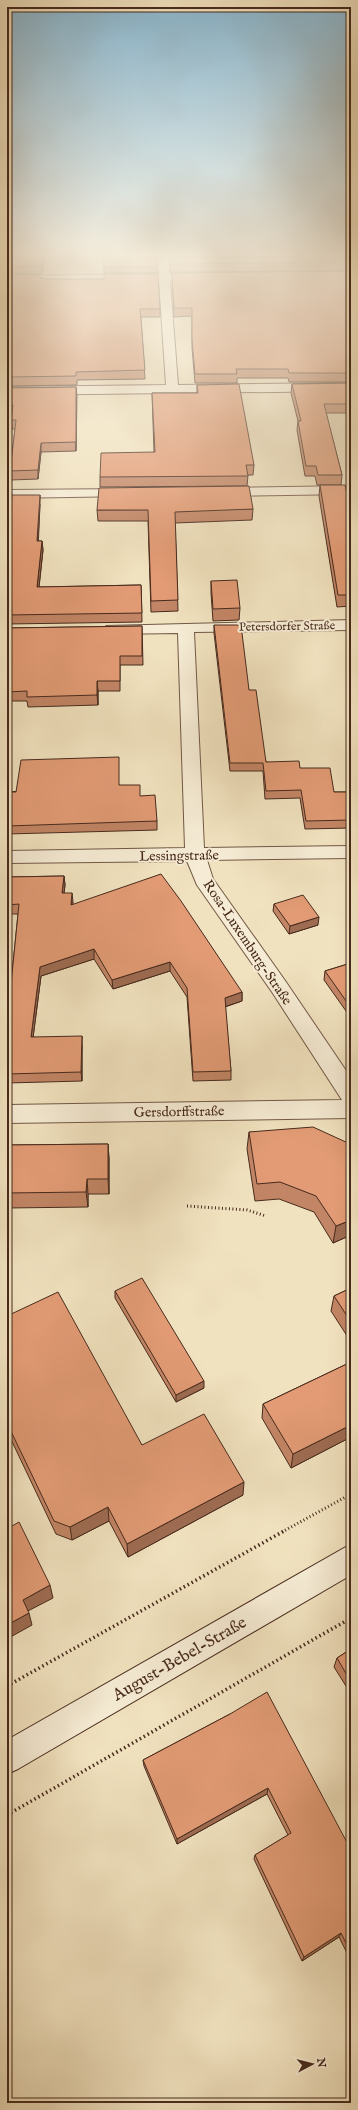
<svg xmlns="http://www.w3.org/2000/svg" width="358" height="2110" font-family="'IM FELL English',serif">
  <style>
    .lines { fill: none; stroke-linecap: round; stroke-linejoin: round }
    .street-casing { stroke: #725846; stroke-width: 2 }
    .secondary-casing { stroke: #472a1d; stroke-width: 2 }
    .path-far1 { stroke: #472a1d; stroke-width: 3; stroke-dasharray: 1 2.5; stroke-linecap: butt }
    .path { stroke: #472a1d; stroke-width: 3.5; stroke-dasharray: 1.5 3; stroke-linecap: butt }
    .street { fill: #f6ecd5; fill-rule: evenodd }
    .secondary { fill: #f6ecd5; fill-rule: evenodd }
    .wall { fill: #c28565; stroke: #472a1d }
    .shaded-wall { fill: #9e6c52; stroke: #472a1d }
    .building { fill: #e29b75; stroke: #472a1d }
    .labels { text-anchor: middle; stroke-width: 4; stroke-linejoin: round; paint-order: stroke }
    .far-street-label { font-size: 12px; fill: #472a1d; stroke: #f6ecd5 }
    .street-label { font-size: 14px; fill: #472a1d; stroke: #f6ecd5 }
    .near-street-label { font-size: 17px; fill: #472a1d; stroke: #f6ecd5 }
  </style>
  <rect width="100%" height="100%" fill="#f1e2bf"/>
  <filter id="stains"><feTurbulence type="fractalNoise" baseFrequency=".005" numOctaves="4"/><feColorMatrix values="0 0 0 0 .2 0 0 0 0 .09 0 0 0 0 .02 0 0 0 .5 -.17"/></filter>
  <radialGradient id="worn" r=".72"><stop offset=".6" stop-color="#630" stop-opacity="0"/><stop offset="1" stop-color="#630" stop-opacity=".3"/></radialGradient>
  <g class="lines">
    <g class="street-casing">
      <path id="street" d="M158,257H168L170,274H202L207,277L202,280L170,281L178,385L351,383V391L7,395V387L166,385L159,281L7,282V276L159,274Z
        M351,486V494L220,496L213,492L220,488Z
        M128,489L133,490L135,493L133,496L7,498V490Z
        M351,620V630L194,632L204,848L351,846V858L207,860L213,879L286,982L351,1078V1118L7,1123V1105L342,1100L272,992L197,885L187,861L7,863V851L185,848L178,633L112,634L106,632L104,629L106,626Z"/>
    </g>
    <g class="secondary-casing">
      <path id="secondary" d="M351,1544V1575L18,1769L7,1774V1740Z"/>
    </g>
    <path class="path-far1" d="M187,1206L247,1210L266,1216
      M282,1532L351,1494"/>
    <path class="path" d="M7,1686L284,1531
      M7,1815L351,1618"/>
    <use href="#street" class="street"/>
    <use href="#secondary" class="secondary"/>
  </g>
  <path class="wall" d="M7,257H45L42,274H14L41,278L160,309V317H141L145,379L77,380V385L7,386Z
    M104,257L157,267V273H104Z
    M170,257H351V271L170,272Z
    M351,271V382H289L288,378H237V383H195L192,348V316L174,317L172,273Z
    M351,383V413H326L342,475L341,485H317L315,476H305L297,430L298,421L291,393L292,384Z
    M197,385L254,465L253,475H248L247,486L100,487V477L154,452L152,393H197Z
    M76,387V451L41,452L38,479L11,480L10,471L15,429H12L11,420L12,413H7V388Z
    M320,485L351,511V606L337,607L319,496Z
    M40,504L38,541H42L43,550L39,587L141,585L142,622L7,624V530H9Z
    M253,509L252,520L175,523L178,611L151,612L148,521H98L97,510Z
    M211,581L240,608L239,620L213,621L211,593Z
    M214,625L249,690L266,762L300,768L334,792H351V828L305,829L300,798L265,799L263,771H230L214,633Z
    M142,626L143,665H120V691H98V705L28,707L27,701H7V628Z
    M119,785L140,796L157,821V830L7,834V792Z
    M64,876L65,885L64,893L73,902L72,905L242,992V1001L225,1007L231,1071V1080L193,1081L187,997L170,971L113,989L94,959L41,976L33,1037L82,1045V1081L7,1083V984H11L18,914H7V877Z
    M274,904L318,925L289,934L273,911Z
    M351,963V1018L324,980L325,971Z
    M249,1132L351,1147V1235L333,1243L314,1212L279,1199L255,1201L247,1149Z
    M108,1144L109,1159V1194H88V1207L7,1208V1145Z
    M351,1288V1342L331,1311L334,1296Z
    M115,1291L204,1388L176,1402L115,1298Z
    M7,1316L142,1445L243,1495L128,1557L109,1521L72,1540L56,1534L7,1431Z
    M351,1362V1437L291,1468L262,1418L263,1404Z
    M351,1649V1694L334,1667L337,1658Z
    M230,1714L351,1850V1961L339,1937L302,1961L254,1859L255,1855L288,1835L267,1794L177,1844L144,1766L143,1760Z"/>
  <path class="shaded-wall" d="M43,257H45L42,274V266Z
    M76,387L77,396L76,451Z
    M41,443V452L38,479V470Z
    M40,495V504L38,550L37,541Z
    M42,541L43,550L38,596L37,587Z
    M97,681L98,691V705L97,695Z
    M64,876L65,885L63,902L62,893Z
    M72,893L73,902L72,915L71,905Z
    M319,917L318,925L289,934L290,926Z
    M94,949V959L41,976L32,1046L31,1037L40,967Z
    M170,962V971L113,989L112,980Z
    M242,992V1001L224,1007L225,998Z
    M82,1036V1081L81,1072Z
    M108,1144L109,1159V1194L108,1179Z
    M87,1179L88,1194V1207L86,1192Z
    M351,1220V1235L333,1243L336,1226Z
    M204,1381V1388L176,1402V1395Z
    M351,1425V1437L291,1468L293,1454Z
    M244,1482L243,1495L128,1557L127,1544Z
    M108,1507L109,1521L72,1540L70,1527Z
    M50,1585L53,1598L26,1612L23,1600Z
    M29,1613L32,1625L7,1639V1625Z
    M268,1788L267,1794L177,1844V1839Z
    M341,1933L339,1937L302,1961L304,1957Z"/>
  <path class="building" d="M7,257H43L42,266L7,267Z
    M104,257H157V267H104Z
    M170,257H351V262L170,264Z
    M351,271V373H289L288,369H236L237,374H195L192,339V308H174L172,273Z
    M7,274L40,275V278L47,279H104V274H158L160,309H140L145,370L76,372V376L7,377Z
    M351,383V404H324L342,475H318L316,466H306L298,421H301L292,384Z
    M239,384L254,465H246L248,476L100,477L101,453L155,452L152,393H198L197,385Z
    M76,387V442L41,443L38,470L10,471L16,420H11L13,405H7V388Z
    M320,485H345L351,511V595H338Z
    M249,486L253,509L175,512L178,600L151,601L148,510H97L99,488Z
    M12,495H40L37,541H42L37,587L141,585L142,613L7,615V530H9Z
    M237,580L240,608L213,609L211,581Z
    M214,625H241L249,690H256L266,762L299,761L300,768H330L334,792H351V820L306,821L301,790L266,791L263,763H230Z
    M142,626V656H120V681H97V695L27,697V691L7,692V628Z
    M119,757V785H140V796L155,795L157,821L7,826V792H16L21,760Z
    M161,874L181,901L242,992L225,998L231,1071L193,1072L187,988L170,962L112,980L94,949L40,967L31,1037L82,1036L81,1072L7,1074V984H11L19,904L7,905V877L64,876L62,893H72L71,905Z
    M303,895L319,917L290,926L274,904Z
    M351,963V1008L325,971Z
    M313,1127L348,1143L351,1147V1220L336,1226L316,1196L280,1182L257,1184L249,1132Z
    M108,1144V1179H87L86,1192L7,1193V1145Z
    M142,1278L204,1381L176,1395L115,1291Z
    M351,1288V1322L334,1296Z
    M58,1292L142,1445L204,1414L244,1482L127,1544L108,1507L70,1527L54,1521L7,1423V1316Z
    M351,1362V1425L293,1454L263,1404Z
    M19,1522L50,1585L23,1600L29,1613L7,1625V1529Z
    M351,1649V1682L337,1658Z
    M267,1692L351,1850V1953L341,1933L304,1957L255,1855L291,1833L268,1788L177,1839L143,1760L230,1714Z"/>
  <linearGradient id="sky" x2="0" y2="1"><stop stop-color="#89b8d2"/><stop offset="0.46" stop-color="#f9f2e2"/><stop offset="1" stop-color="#f9f2e2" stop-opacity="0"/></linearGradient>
  <rect width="358" height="553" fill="url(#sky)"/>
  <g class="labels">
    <g class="far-street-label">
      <text transform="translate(287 626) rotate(-1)" y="4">Petersdorfer Straße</text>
    </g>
    <g class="street-label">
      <text transform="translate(179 855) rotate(-1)" y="5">Lessingstraße</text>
      <text transform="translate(248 942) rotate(56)" y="5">Rosa-Luxemburg-Straße</text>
      <text transform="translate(179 1111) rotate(-1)" y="5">Gersdorffstraße</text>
    </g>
    <g class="near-street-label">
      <text transform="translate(179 1658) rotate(-30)" y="6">August-Bebel-Straße</text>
    </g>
  </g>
  <rect width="358" height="2110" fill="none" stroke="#f1e2bf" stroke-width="24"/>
  <rect x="8" y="8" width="342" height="2094" fill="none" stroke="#472a1d" stroke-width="2"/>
  <rect x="12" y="12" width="334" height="2086" fill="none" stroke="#472a1d"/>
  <g transform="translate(312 2064) rotate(83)" stroke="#f6ecd5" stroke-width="3" paint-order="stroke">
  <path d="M0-3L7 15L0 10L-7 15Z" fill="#472a1d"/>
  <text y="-6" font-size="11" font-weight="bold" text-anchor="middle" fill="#472a1d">N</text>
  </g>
  <rect width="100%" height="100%" filter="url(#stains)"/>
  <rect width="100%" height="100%" fill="url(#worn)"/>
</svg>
